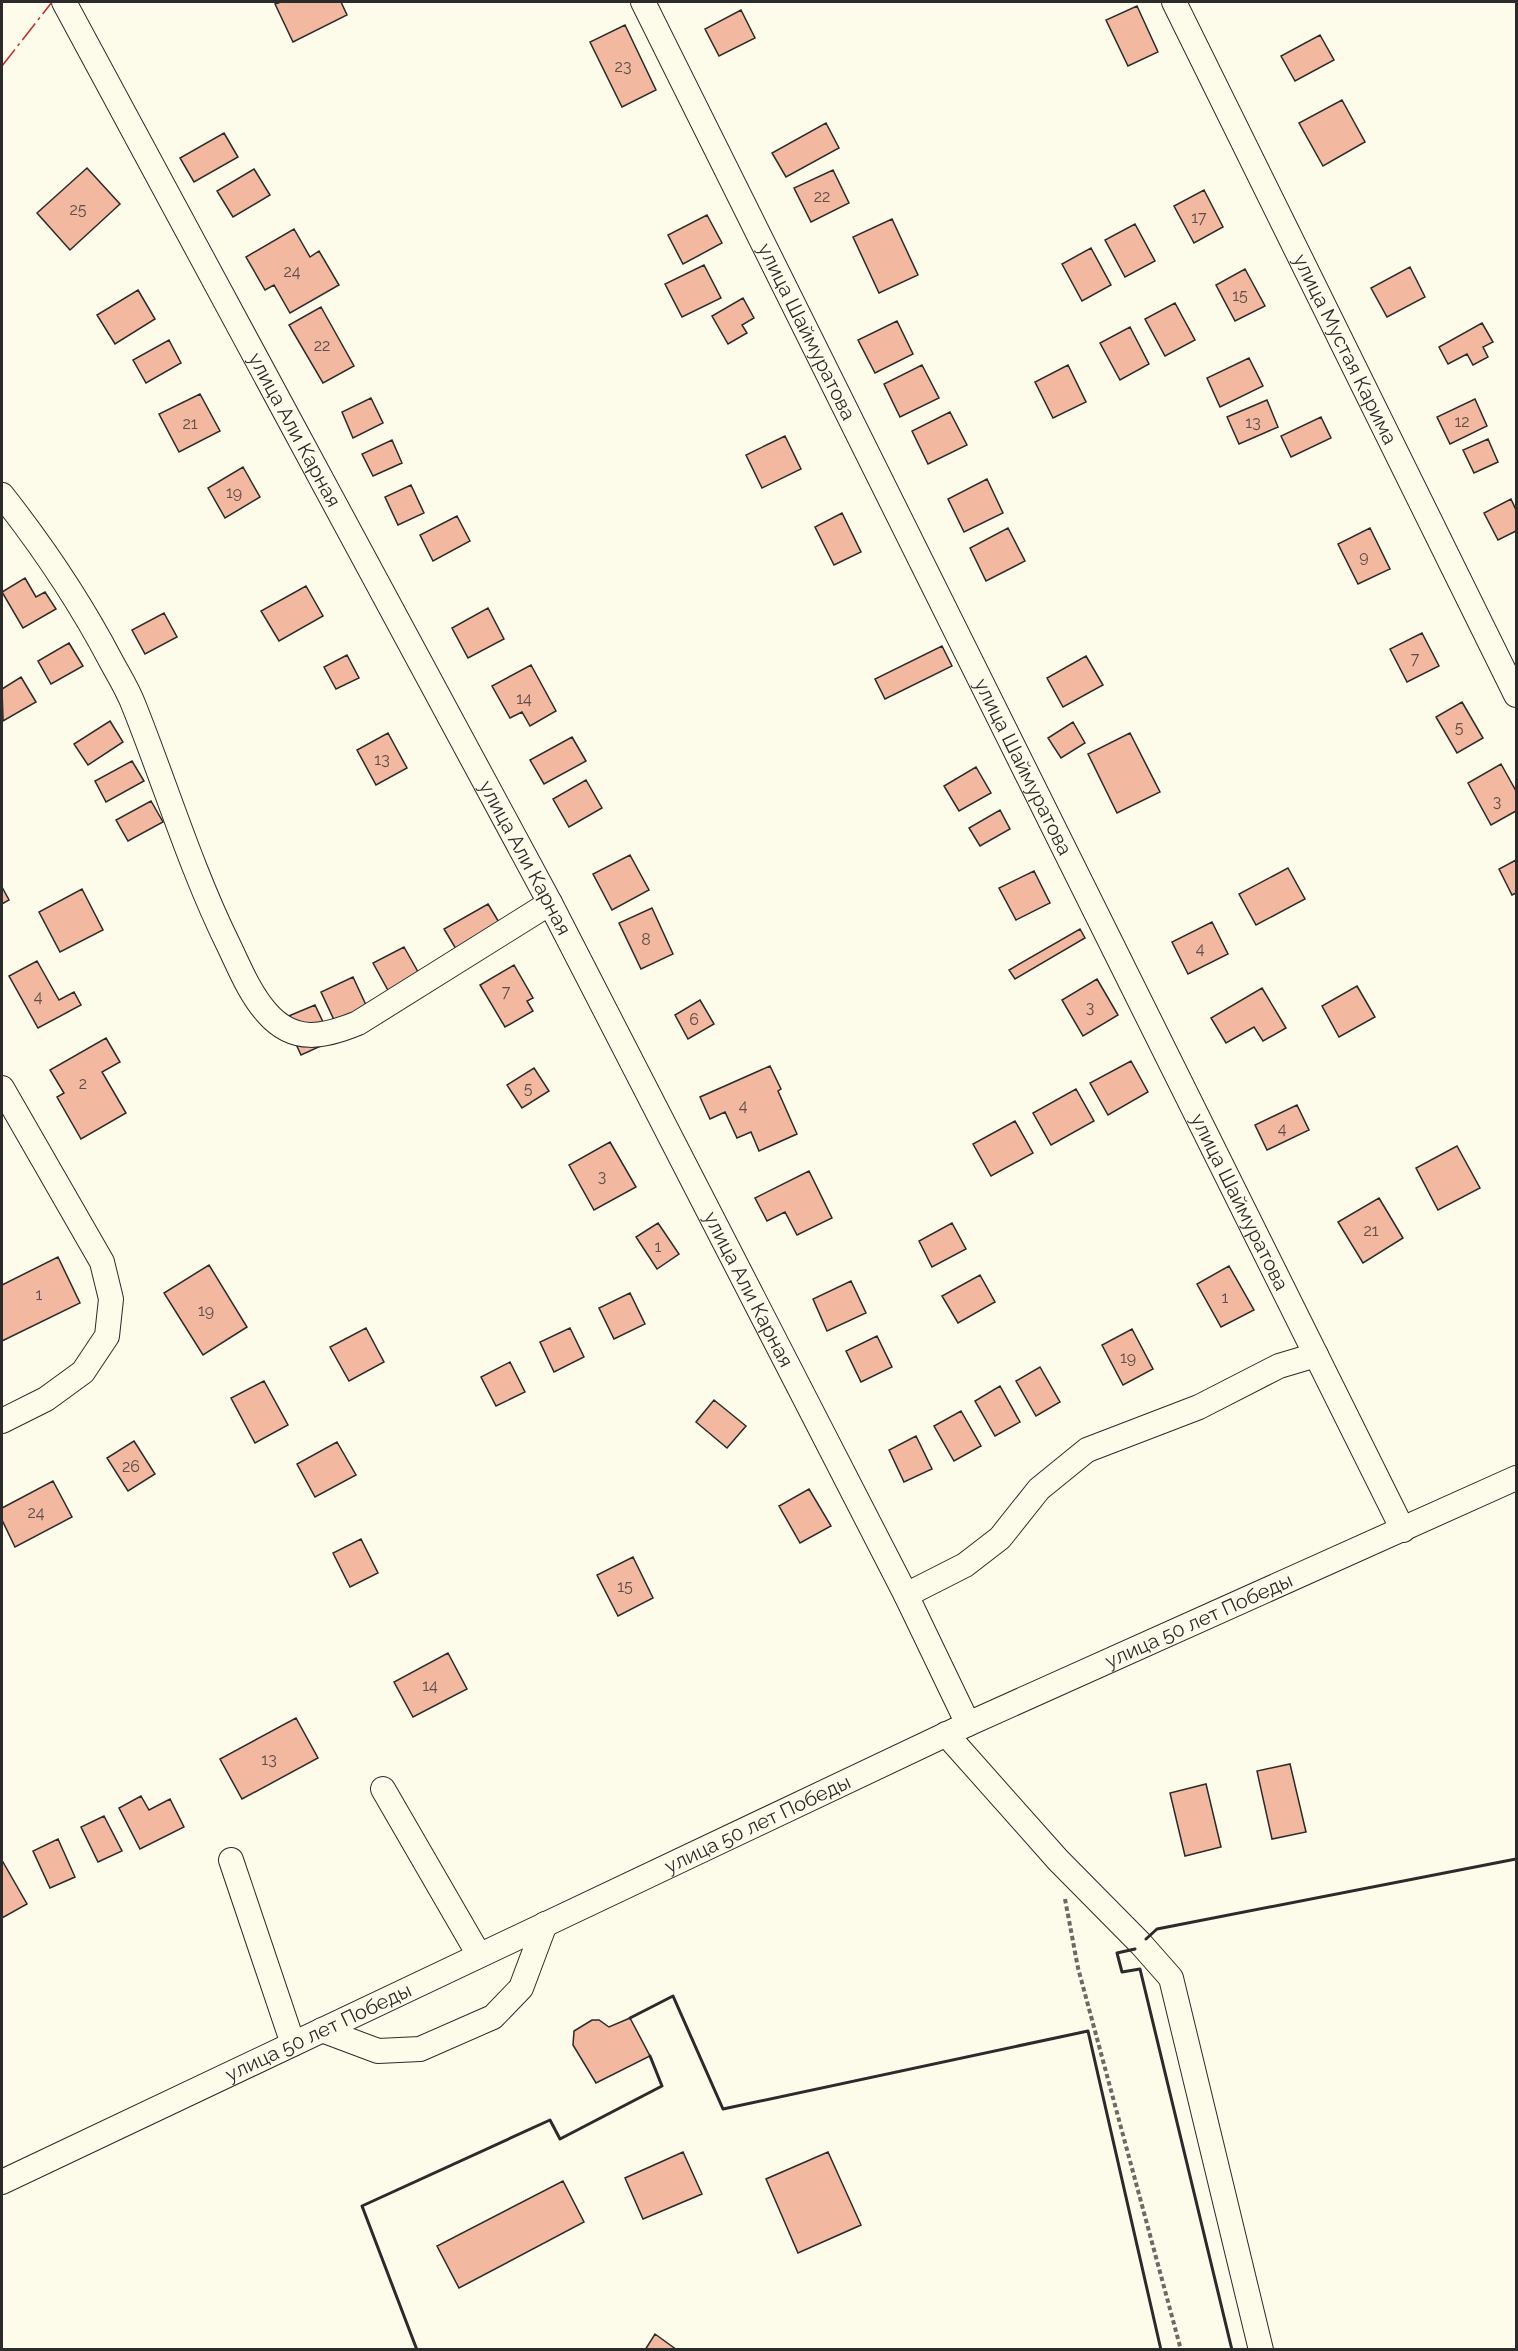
<svg xmlns="http://www.w3.org/2000/svg" width="1518" height="2351" font-family="Raleway,sans-serif">
  <style>
    .building { fill: #f2b8a0; stroke: #2b2b2b; stroke-width: 1.5 }
    .lines { fill: none; stroke-linecap: round; stroke-linejoin: round }
    .minor-casing { stroke: #2b2b2b; stroke-width: 26 }
    .path { stroke: #6a6964; stroke-width: 4; stroke-dasharray: 4.5 3; stroke-linecap: butt }
    .minor { stroke: #fdfbea; stroke-width: 24 }
    .wall { stroke: #2b2b2b; stroke-width: 3 }
    .power { stroke: #c62828; stroke-width: 1.5; stroke-dasharray: 21 4.5 3 4.5; stroke-linecap: butt }
    .labels { text-anchor: middle; stroke-width: 4.5; stroke-linejoin: round; paint-order: stroke }
    .number-label { font-size: 16px; fill: #5d4e48 }
    .street-label { font-size: 20px; fill: #2b2b2b; stroke: #fdfbea }
  </style>
  <rect width="100%" height="100%" fill="#fdfbea"/>
  <path class="building" d="M281,2H341L347,15L293,42L275,4Z
    M1137,6L1158,52L1128,66L1106,20Z
    M741,10L755,38L719,56L705,29Z
    M625,25L656,90L622,107L590,42Z
    M1320,35L1334,60L1295,81L1281,56Z
    M1342,100L1365,142L1323,166L1299,123Z
    M826,123L839,148L786,177L772,153Z
    M224,133L238,157L194,182L180,158Z
    M87,168L120,204L70,250L37,213Z
    M254,169L270,195L233,217L217,191Z
    M833,170L849,203L811,222L794,188Z
    M1204,190L1223,227L1194,243L1174,206Z
    M707,215L722,243L683,264L668,235Z
    M892,219L918,275L879,293L853,237Z
    M1135,224L1155,261L1125,277L1105,240Z
    M294,229L310,257L319,251L339,285L290,313L274,285L265,290L246,257Z
    M1091,248L1111,285L1082,301L1062,264Z
    M704,265L721,298L682,317L665,284Z
    M1410,267L1425,297L1387,317L1371,288Z
    M1245,269L1265,306L1235,321L1216,285Z
    M138,290L155,319L115,344L97,315Z
    M743,298L754,318L742,325L747,333L728,344L712,316Z
    M1175,303L1195,340L1165,356L1145,319Z
    M321,307L354,366L323,383L289,325Z
    M897,321L913,354L875,373L858,340Z
    M1482,323L1493,342L1483,347L1488,357L1473,365L1467,354L1448,364L1439,347Z
    M1130,327L1149,364L1120,380L1100,343Z
    M169,340L181,363L146,383L133,360Z
    M1249,358L1263,386L1220,407L1207,378Z
    M922,365L939,398L900,417L884,384Z
    M1068,365L1086,402L1053,418L1035,382Z
    M200,394L220,431L179,452L159,414Z
    M371,398L383,423L353,438L342,412Z
    M1475,399L1487,426L1450,444L1437,417Z
    M1267,400L1278,427L1239,444L1227,417Z
    M950,412L967,445L928,464L912,431Z
    M1321,417L1331,438L1291,457L1281,436Z
    M785,436L801,469L762,488L746,455Z
    M1488,439L1498,462L1474,473L1463,450Z
    M392,440L402,463L373,476L362,454Z
    M243,467L260,497L225,518L208,488Z
    M987,479L1003,513L964,532L948,499Z
    M411,485L424,513L398,525L385,497Z
    M1511,499L1516,510V531L1498,540L1484,513Z
    M842,513L861,552L834,565L815,527Z
    M457,516L470,541L433,561L420,535Z
    M1008,528L1025,561L986,581L970,548Z
    M1370,528L1390,569L1358,584L1338,544Z
    M25,578L36,597L45,592L56,609L23,628L2,592Z
    M306,586L323,616L279,641L261,611Z
    M488,608L504,639L468,658L452,628Z
    M164,613L177,637L145,654L132,630Z
    M1422,633L1439,666L1407,682L1390,649Z
    M69,643L83,666L51,684L38,661Z
    M942,646L952,666L885,699L875,679Z
    M347,655L359,678L336,689L324,667Z
    M1086,656L1103,685L1063,707L1047,678Z
    M531,665L556,711L530,726L522,712L510,718L492,686Z
    M21,677L36,702L3,721L2,689Z
    M1462,702L1483,738L1457,753L1436,717Z
    M110,721L123,742L88,765L74,744Z
    M1073,722L1085,743L1061,758L1048,738Z
    M388,733L407,768L376,785L357,750Z
    M1130,733L1160,792L1117,813L1088,754Z
    M572,737L586,761L544,784L530,760Z
    M132,761L144,781L106,802L95,781Z
    M1501,764L1516,791V811L1491,825L1468,783Z
    M976,767L991,793L959,811L944,786Z
    M586,780L602,808L569,827L553,799Z
    M151,801L163,822L128,841L116,820Z
    M1000,810L1010,829L980,846L969,828Z
    M630,855L649,890L612,910L593,874Z
    M1516,860V893L1512,895L1499,869Z
    M1288,868L1305,899L1256,925L1239,894Z
    M1034,871L1050,903L1016,920L999,888Z
    M2,887L9,900L2,904Z
    M82,889L103,930L60,952L39,912Z
    M488,904L506,934L462,959L444,929Z
    M652,908L673,954L641,969L619,923Z
    M1212,922L1228,954L1188,974L1172,942Z
    M1080,929L1085,938L1015,979L1009,970Z
    M404,947L426,986L395,1003L373,963Z
    M37,961L59,1000L74,992L81,1005L38,1028L9,976Z
    M514,965L533,998L527,1001L533,1011L505,1027L480,985Z
    M353,977L373,1020L341,1035L321,992Z
    M1097,979L1118,1015L1083,1036L1062,1000Z
    M1357,986L1375,1017L1339,1037L1322,1006Z
    M1262,988L1286,1028L1263,1041L1254,1027L1226,1043L1211,1018Z
    M700,1000L714,1024L688,1039L675,1015Z
    M315,1005L332,1041L301,1055L284,1018Z
    M106,1038L120,1062L102,1072L126,1113L81,1139L57,1097L64,1093L50,1070Z
    M1131,1061L1148,1092L1108,1115L1090,1083Z
    M770,1066L781,1089L778,1091L797,1134L759,1151L751,1132L737,1138L725,1112L710,1119L700,1097Z
    M534,1068L549,1091L522,1108L507,1085Z
    M1076,1089L1094,1121L1051,1145L1033,1113Z
    M1297,1105L1309,1130L1267,1150L1255,1125Z
    M1015,1121L1033,1153L991,1176L973,1144Z
    M610,1142L636,1187L594,1210L569,1165Z
    M1457,1146L1480,1188L1438,1210L1416,1168Z
    M809,1171L832,1218L797,1235L785,1212L767,1221L755,1198Z
    M1379,1198L1403,1238L1363,1263L1338,1222Z
    M658,1223L679,1254L657,1269L636,1237Z
    M952,1223L966,1249L932,1267L919,1241Z
    M58,1257L80,1303L2,1341V1285Z
    M209,1265L247,1327L203,1355L164,1293Z
    M1229,1266L1254,1310L1221,1327L1197,1284Z
    M980,1275L995,1302L958,1323L942,1296Z
    M851,1281L866,1313L827,1331L813,1299Z
    M630,1293L645,1324L614,1339L599,1308Z
    M366,1328L384,1362L349,1381L330,1347Z
    M570,1328L584,1357L554,1372L540,1342Z
    M1132,1329L1153,1369L1123,1385L1102,1345Z
    M877,1336L892,1367L861,1382L846,1351Z
    M510,1362L525,1392L496,1406L481,1377Z
    M1040,1367L1060,1402L1036,1416L1016,1381Z
    M264,1381L288,1425L255,1443L231,1398Z
    M1000,1386L1020,1422L995,1436L975,1401Z
    M714,1400L746,1426L727,1448L696,1422Z
    M961,1411L981,1446L954,1461L934,1426Z
    M916,1436L932,1469L904,1482L889,1450Z
    M134,1441L155,1474L128,1491L107,1458Z
    M337,1442L356,1475L315,1497L297,1464Z
    M53,1481L72,1517L15,1547L2,1520V1508Z
    M809,1489L831,1526L800,1543L779,1506Z
    M361,1539L378,1573L350,1587L333,1553Z
    M633,1557L653,1598L618,1616L597,1575Z
    M448,1653L467,1689L413,1717L394,1682Z
    M296,1718L318,1758L242,1799L220,1759Z
    M1290,1764L1306,1832L1272,1839L1257,1771Z
    M1206,1784L1221,1847L1185,1856L1170,1793Z
    M141,1796L149,1810L170,1799L184,1827L140,1849L119,1808Z
    M104,1816L122,1851L98,1862L81,1827Z
    M58,1839L75,1877L50,1888L33,1851Z
    M3,1862L27,1904L2,1918V1863Z
    M630,2018L650,2056L596,2083L573,2045L574,2031L592,2020H599L609,2027Z
    M683,2152L702,2194L643,2219L625,2178Z
    M828,2152L861,2225L798,2253L766,2179Z
    M563,2181L584,2222L459,2288L437,2246Z
    M655,2334L677,2350H645Z"/>
  <g class="lines">
    <g class="minor-casing">
      <g id="minor">
        <path id="s1" d="M64,2L550,903L906,1595L968,1724"/>
        <path id="s2" d="M643,2L1403,1530"/>
        <path id="s3" d="M1174,2L1516,695"/>
        <path d="M2,495C43,547 80,602 111,661C119,676 128,690 134,706C166,786 191,869 229,946C240,969 250,994 267,1013C294,1044 324,1037 358,1023L550,903"/>
        <path d="M2,1088L102,1262L111,1299L107,1336L83,1372L46,1399L2,1421"/>
        <path d="M906,1595L965,1565L1000,1538L1039,1489L1087,1450L1199,1407L1279,1366L1316,1355"/>
        <path d="M946,1734L1058,1860L1141,1944L1171,1978L1261,2350"/>
        <path d="M383,1789L479,1955"/>
        <path d="M231,1860L293,2044"/>
        <path d="M322,2030L378,2051L420,2049L493,2017L521,1988L545,1924"/>
        <path id="s4" d="M2,2182L968,1724L1516,1478"/>
      </g>
    </g>
    <path class="path" d="M1065,1899L1078,1968L1181,2350"/>
    <use href="#minor" class="minor"/>
    <path class="wall" d="M1146,1939L1157,1929L1516,1859
      M1135,1949L1117,1953L1122,1972L1140,1969L1232,2350
      M630,2018L673,1996L723,2109L1088,2031L1161,2350
      M417,2350L362,2206L550,2120L560,2139L662,2086L650,2056"/>
    <path class="power" d="M2,66L52,2"/>
  </g>
  <g class="labels">
    <g class="number-label">
      <text x="623" y="72">23</text>
      <text x="822" y="202">22</text>
      <text x="78" y="215">25</text>
      <text x="1199" y="223">17</text>
      <text x="292" y="277">24</text>
      <text x="1240" y="301">15</text>
      <text x="322" y="351">22</text>
      <text x="1462" y="427">12</text>
      <text x="1253" y="428">13</text>
      <text x="190" y="429">21</text>
      <text x="234" y="498">19</text>
      <text x="1364" y="562">9</text>
      <text x="1415" y="664">7</text>
      <text x="524" y="704">14</text>
      <text x="1459" y="733">5</text>
      <text x="382" y="765">13</text>
      <text x="1497" y="807">3</text>
      <text x="646" y="945">8</text>
      <text x="1200" y="954">4</text>
      <text x="506" y="997">7</text>
      <text x="38" y="1002">4</text>
      <text x="1090" y="1013">3</text>
      <text x="694" y="1025">6</text>
      <text x="83" y="1089">2</text>
      <text x="528" y="1094">5</text>
      <text x="743" y="1111">4</text>
      <text x="1282" y="1134">4</text>
      <text x="602" y="1182">3</text>
      <text x="1371" y="1236">21</text>
      <text x="658" y="1252">1</text>
      <text x="39" y="1300">1</text>
      <text x="1225" y="1303">1</text>
      <text x="206" y="1316">19</text>
      <text x="1128" y="1363">19</text>
      <text x="131" y="1472">26</text>
      <text x="36" y="1518">24</text>
      <text x="625" y="1592">15</text>
      <text x="430" y="1691">14</text>
      <text x="269" y="1765">13</text>
    </g>
    <g class="street-label">
      <text dy="7" stroke="none"><textPath href="#s2" startOffset="368">улица Шаймуратова</textPath></text>
      <text dy="7" stroke="none"><textPath href="#s3" startOffset="387">улица Мустая Карима</textPath></text>
      <text dy="7" stroke="none"><textPath href="#s1" startOffset="486">улица Али Карная</textPath></text>
      <text dy="7" stroke="none"><textPath href="#s2" startOffset="854">улица Шаймуратова</textPath></text>
      <text dy="7" stroke="none"><textPath href="#s1" startOffset="972">улица Али Карная</textPath></text>
      <text dy="7" stroke="none"><textPath href="#s2" startOffset="1340">улица Шаймуратова</textPath></text>
      <text dy="7" stroke="none"><textPath href="#s1" startOffset="1458">улица Али Карная</textPath></text>
      <text dy="7" stroke="none"><textPath href="#s4" startOffset="1322">улица 50 лет Победы</textPath></text>
      <text dy="7" stroke="none"><textPath href="#s4" startOffset="836">улица 50 лет Победы</textPath></text>
      <text dy="7" stroke="none"><textPath href="#s4" startOffset="350">улица 50 лет Победы</textPath></text>
    </g>
  </g>
  <rect width="1518" height="2351" fill="none" stroke="#2b2b2b" stroke-width="6"/>
</svg>
